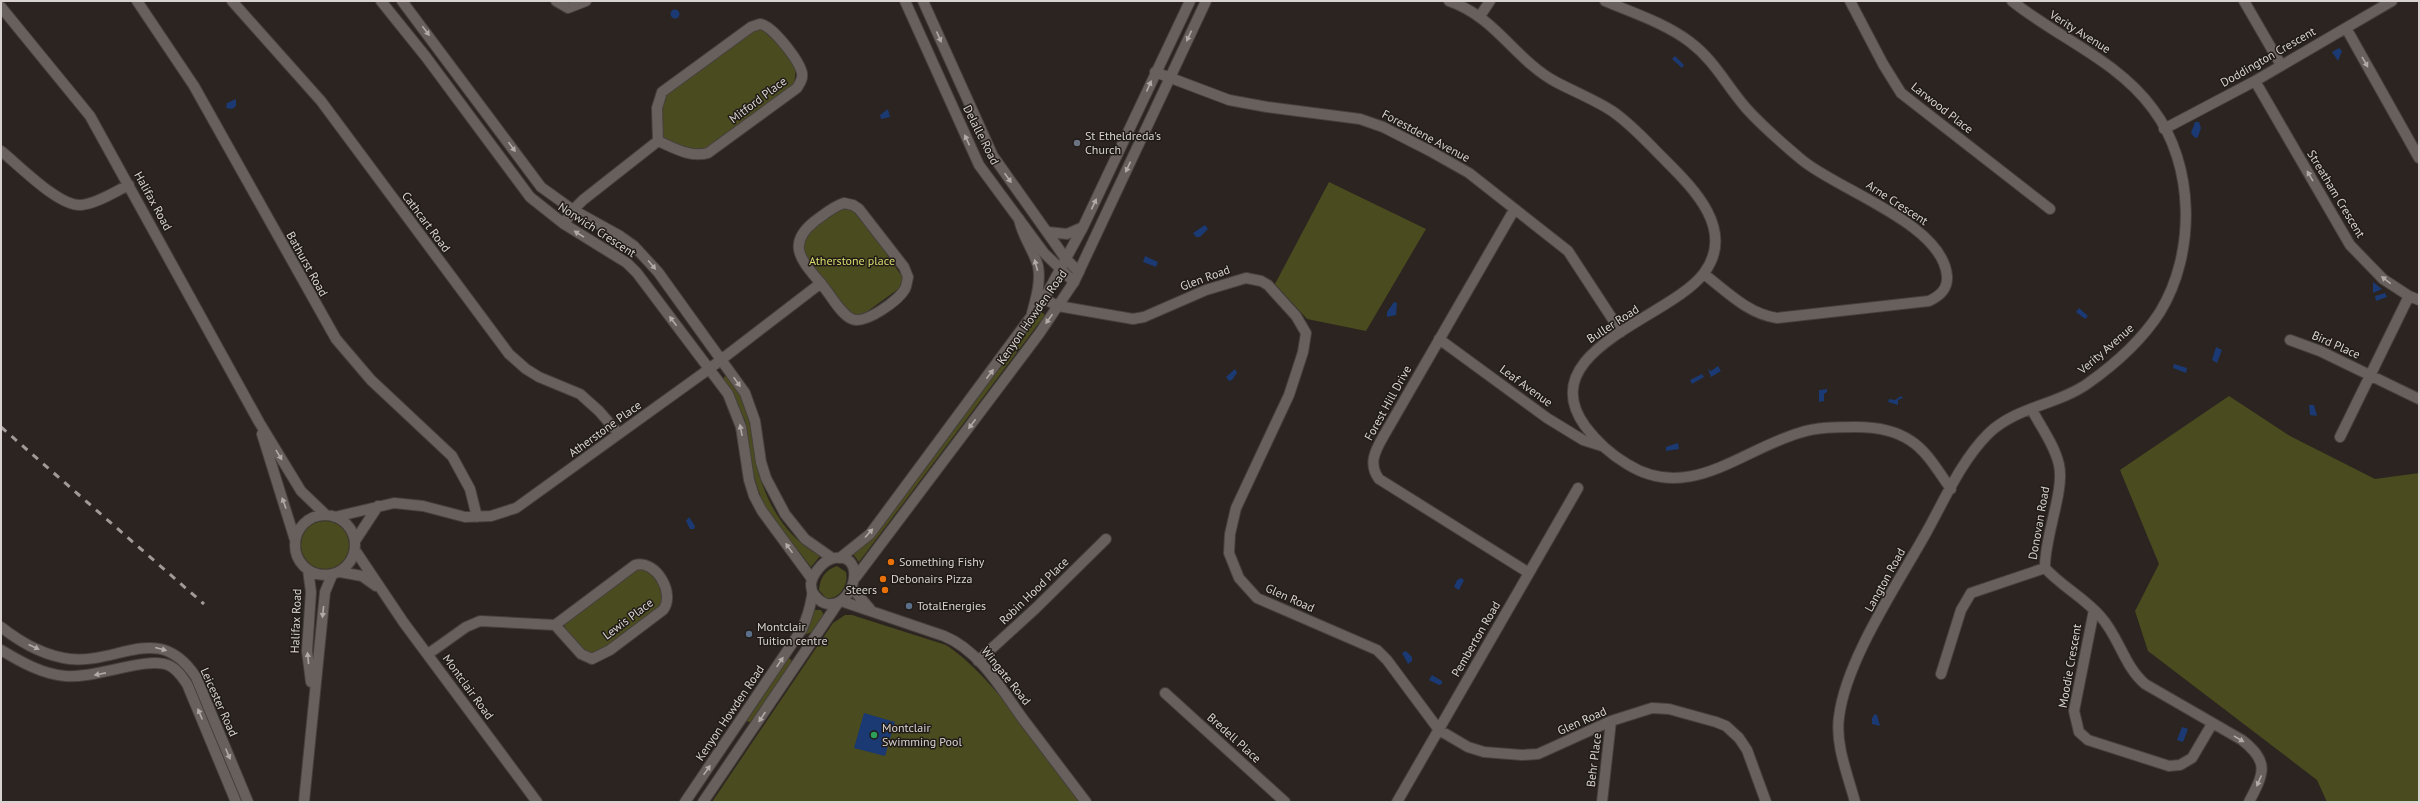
<svg xmlns="http://www.w3.org/2000/svg" width="2420" height="803" font-family="'PT Sans',sans-serif">
  <style>
    .green { fill: #4a4b1e }
    .water { fill: #1b3972 }
    .lines { fill: none; stroke-linecap: round; stroke-linejoin: round }
    .minor-casing { stroke: #46403d; stroke-width: 12 }
    .tertiary-casing { stroke: #46403d; stroke-width: 12 }
    .minor { stroke: #68605c; stroke-width: 10 }
    .tertiary { stroke: #68605c; stroke-width: 10 }
    .rail { stroke: #a19b98; stroke-width: 3; stroke-dasharray: 7 7; stroke-linecap: butt }
    .oneway { fill: #b1aba7 }
    .worship-dot { fill: #6b7280; stroke: #211b17; stroke-width: 1.5 }
    .food-dot { fill: #e8710a; stroke: #211b17; stroke-width: 1.5 }
    .service-dot { fill: #5c6f8a; stroke: #211b17; stroke-width: 1.5 }
    .leisure-dot { fill: #2e9e5b; stroke: #211b17; stroke-width: 1.5 }
    .labels { text-anchor: middle; stroke-width: 3; stroke-linejoin: round; paint-order: stroke }
    .street-label { font-size: 12px; fill: #d8d3d0; stroke: #211b17 }
    .poi-label { font-size: 12px; fill: #d8d3d0; stroke: #211b17; text-anchor: start }
    .park-label { font-size: 12px; fill: #d7dc6c; stroke: #211b17 }
  </style>
  <rect width="100%" height="100%" fill="#2b2421"/>
  <path class="green" d="M757,28L769,32L796,69L794,84L708,149L699,152L665,140C656,130 660,107 664,94Z
    M1329,182L1426,229L1366,331L1307,319L1275,284Z
    M849,207L859,214L903,278L901,287L861,316L848,313L801,249V238L838,208Z
    M1041,312L1045,315L859,562L853,554L873,538Z
    M725,376C751,386 753,460 762,483C772,513 792,541 820,556L811,567L769,513L763,503L753,474L745,420L723,379Z
    M2229,396L2290,436L2375,479L2419,473V802H2327L2317,780L2148,651L2135,611L2159,564L2120,470Z
    M301 545a24 24 0 1 1 48 0a24 24 0 1 1-48 0Z
    M837,566L846,572C849,584 840,600 826,598L819,590C820,578 825,570 837,566Z
    M635,568L650,570L666,597L665,603L597,654H586L565,629L564,622Z
    M814,610H821L824,615L812,632L804,635Z
    M845,615H852L946,645C994,676 1044,755 1079,802H712L833,623Z
    M789,658L792,661L755,717L750,722L746,721Z"/>
  <path class="water" d="M670.5 14a4.5 4.5 0 1 1 9 0a4.5 4.5 0 1 1-9 0Z
    M2339,48L2342,51L2338,61L2332,52Z
    M1675,56L1684,65L1682,68L1672,59Z
    M236,99V106L232,109L226,108L227,103Z
    M888,109L890,117L881,119L880,115Z
    M2195,122H2199L2201,128L2198,137L2195,138L2191,133Z
    M1205,225L1208,229L1200,237H1196L1193,233Z
    M1145,256L1158,262L1156,267L1143,262Z
    M2373,282L2382,289L2373,293Z
    M2385,293L2387,297L2376,301L2375,296Z
    M1394,302L1397,303L1396,315L1387,317V312Z
    M2079,308L2088,316L2085,319L2076,312Z
    M2216,347L2222,350L2217,363L2212,360Z
    M2174,364L2187,368L2186,373L2173,368Z
    M1718,366L1721,371L1711,377L1708,369L1711,371Z
    M1235,369L1237,373L1232,380L1229,381L1226,377Z
    M1702,374L1704,377L1692,384L1690,380Z
    M1827,389V392L1824,394V401L1819,402V390Z
    M1901,396L1903,398L1898,400V405L1888,402L1889,399L1895,400Z
    M2309,405H2314L2317,416L2310,415Z
    M1678,443L1679,449L1666,451V447Z
    M689,517L695,526L694,529H690L686,521Z
    M1461,578L1464,580L1459,590L1454,587L1457,580Z
    M1406,651L1412,657V661L1408,664L1402,653Z
    M1432,675L1442,681V684L1439,685L1429,680Z
    M864,713L895,722L885,756L854,748Z
    M1875,714L1877,715L1880,726L1872,724V718Z
    M2182,727L2188,729L2183,742L2177,740Z"/>
  <g class="lines">
    <g class="minor-casing">
      <path id="minor" d="M137,1L194,86L336,339L371,380L452,456L470,489L477,517
        M232,1L321,101L509,354L526,369L539,377L580,394L599,411L619,434
        M381,1L426,57L530,197L564,224L627,263L637,273L728,394L741,427L749,480L754,496L762,511L812,579
        M402,1L541,187L573,210L620,236L634,246L658,272L745,393L755,421L761,462L766,478L785,514L805,539L832,558
        M556,1L568,8L586,1
        M905,1L979,165L1044,253L1074,282
        M923,1L993,156L1066,259L1079,272
        M1449,1C1496,17 1515,60 1556,82C1575,92 1595,100 1612,111C1631,124 1646,141 1662,157C1691,186 1737,229 1704,273C1671,318 1531,350 1585,426C1597,442 1610,454 1627,464C1689,503 1741,450 1799,433C1817,427 1836,427 1856,427C1874,427 1895,430 1911,441C1928,452 1939,473 1951,489
        M1605,1C1633,13 1665,23 1690,42C1715,61 1726,85 1746,108C1763,127 1783,144 1802,160C1838,190 1943,224 1947,276C1948,289 1940,296 1929,301L1777,318C1748,314 1726,291 1704,274
        M1850,1L1883,64L1901,93L2050,209
        M2244,1L2281,65
        M1,7L90,116L259,422L301,491L326,515
        M1480,16L1490,1
        M760,24C772,25 799,60 802,73C803,79 800,83 797,88L708,153C691,158 674,148 658,141L657,108L662,92L751,27Z
        M2346,28L2419,158
        M1155,72L1229,100L1267,107L1360,119L1383,127L1430,151L1469,173L1568,251L1621,332
        M2255,81L2350,245L2383,279L2409,296L2419,300
        M2164,129L2255,81L2392,1
        M1,151C19,165 59,207 81,205C98,203 114,192 129,185
        M844,203L853,205L859,209L904,267L908,277C907,281 907,285 905,289C899,300 865,325 852,319C842,315 833,299 826,290C806,264 782,247 815,221C825,214 832,207 844,203Z
        M1514,210L1383,437C1375,451 1368,464 1379,479L1529,573
        M564,224L573,210L583,200L658,141
        M1038,292L1044,299L1058,306L1133,319L1144,317L1206,290L1246,278L1261,281L1268,285L1296,316L1306,333L1303,352L1289,395L1236,508L1230,534L1229,553L1239,578L1257,598L1377,650L1387,660L1439,730L1468,747L1484,752L1522,755L1538,754L1611,721L1652,708L1669,709L1716,722L1726,726L1739,738L1747,750L1766,802
        M1439,339L1547,418L1583,440L1602,446
        M2290,340L2320,351L2419,399
        M2032,410C2041,427 2055,446 2059,465C2065,490 2044,538 2045,568C2061,586 2085,598 2101,617C2119,637 2124,666 2145,684L2242,740C2270,762 2264,773 2249,802
        M262,434L295,540
        M2340,437L2409,296
        M295 545a30 30 0 1 1 60 0a30 30 0 1 1-60 0Z
        M335,517L394,503L423,506L465,517L491,516L516,508L709,369L821,283
        M355,541L378,506
        M355,550L404,623L537,802
        M308,570L311,592L307,651L311,682
        M340,572L362,576L376,586
        M852,588L870,609
        M841,601L944,636C979,650 1002,690 1023,719C1044,747 1065,774 1086,802
        M2094,610L2074,711L2079,732L2088,740L2169,766L2180,765L2192,758L2212,724
        M1,627C20,642 45,656 70,659C120,664 159,621 196,677L248,802
        M1,650C21,662 42,674 65,676C96,679 148,655 170,666C178,670 182,677 187,684L236,802
        M428,654L466,627L480,621L555,625L581,654L592,659L610,650L663,610C676,594 656,559 635,565L555,625
        M978,661L1036,608L1106,539
        M1941,674L1961,610L1971,593L2045,568
        M1165,693L1285,802
        M304,802L325,592L332,575
        M1397,802L1578,488
        M1602,802L1611,721
        M1855,802C1848,775 1835,745 1839,717C1846,660 1897,585 1926,533C1944,501 1961,461 1988,434C2015,407 2057,405 2087,384C2114,365 2142,340 2160,312C2196,253 2195,165 2153,109C2117,60 2058,38 2012,1"/>
    </g>
    <g class="tertiary-casing">
      <path id="tertiary" d="M1019,219C1022,236 1033,249 1038,266C1041,282 1036,298 1032,313
        M1048,232L1067,234L1083,227
        M840,558L870,534L1044,299L1083,227L1190,1
        M856,577L1039,334L1074,282L1206,1
        M685,802L802,629C807,618 810,608 812,596C813,592 811,589 811,584C812,575 822,562 831,559C859,550 861,585 841,601C829,608 820,603 813,593
        M703,802L838,603"/>
    </g>
    <use href="#minor" class="minor"/>
    <use href="#tertiary" class="tertiary"/>
    <path class="rail" d="M1,427L204,604"/>
  </g>
  <defs><path id="oneway-solid" d="M-6-.8H1V-3.2L6.5 0L1 3.2V.8H-6Z"/></defs>
  <g class="oneway">
    <use href="#oneway-solid" transform="translate(426 31) rotate(53)"/>
    <use href="#oneway-solid" transform="translate(1189 36) rotate(115)"/>
    <use href="#oneway-solid" transform="translate(939 37) rotate(66)"/>
    <use href="#oneway-solid" transform="translate(2365 62) rotate(60)"/>
    <use href="#oneway-solid" transform="translate(1149 86) rotate(-66)"/>
    <use href="#oneway-solid" transform="translate(967 140) rotate(-115)"/>
    <use href="#oneway-solid" transform="translate(512 147) rotate(54)"/>
    <use href="#oneway-solid" transform="translate(1128 167) rotate(115)"/>
    <use href="#oneway-solid" transform="translate(2310 176) rotate(-120)"/>
    <use href="#oneway-solid" transform="translate(1008 178) rotate(55)"/>
    <use href="#oneway-solid" transform="translate(1094 204) rotate(-65)"/>
    <use href="#oneway-solid" transform="translate(579 234) rotate(-148)"/>
    <use href="#oneway-solid" transform="translate(652 265) rotate(50)"/>
    <use href="#oneway-solid" transform="translate(1036 265) rotate(-105)"/>
    <use href="#oneway-solid" transform="translate(2386 280) rotate(-142)"/>
    <use href="#oneway-solid" transform="translate(1049 319) rotate(125)"/>
    <use href="#oneway-solid" transform="translate(673 321) rotate(-127)"/>
    <use href="#oneway-solid" transform="translate(990 374) rotate(-53)"/>
    <use href="#oneway-solid" transform="translate(737 382) rotate(55)"/>
    <use href="#oneway-solid" transform="translate(972 424) rotate(127)"/>
    <use href="#oneway-solid" transform="translate(741 430) rotate(-101)"/>
    <use href="#oneway-solid" transform="translate(279 455) rotate(59)"/>
    <use href="#oneway-solid" transform="translate(284 503) rotate(-110)"/>
    <use href="#oneway-solid" transform="translate(869 533) rotate(-48)"/>
    <use href="#oneway-solid" transform="translate(789 548) rotate(-126)"/>
    <use href="#oneway-solid" transform="translate(323 612) rotate(96)"/>
    <use href="#oneway-solid" transform="translate(34 647) rotate(25)"/>
    <use href="#oneway-solid" transform="translate(161 649) rotate(15)"/>
    <use href="#oneway-solid" transform="translate(308 658) rotate(-96)"/>
    <use href="#oneway-solid" transform="translate(780 662) rotate(-56)"/>
    <use href="#oneway-solid" transform="translate(100 674) rotate(169)"/>
    <use href="#oneway-solid" transform="translate(200 714) rotate(-113)"/>
    <use href="#oneway-solid" transform="translate(762 717) rotate(124)"/>
    <use href="#oneway-solid" transform="translate(2239 739) rotate(31)"/>
    <use href="#oneway-solid" transform="translate(228 754) rotate(67)"/>
    <use href="#oneway-solid" transform="translate(707 770) rotate(-55)"/>
    <use href="#oneway-solid" transform="translate(2259 781) rotate(114)"/>
  </g>
  <circle class="worship-dot" cx="1077" cy="143" r="4"/>
  <g class="food-dot">
    <circle cx="891" cy="562" r="4"/>
    <circle cx="883" cy="579" r="4"/>
    <circle cx="885" cy="590" r="4"/>
  </g>
  <g class="service-dot">
    <circle cx="909" cy="606" r="4"/>
    <circle cx="749" cy="634" r="4"/>
  </g>
  <circle class="leisure-dot" cx="874" cy="735" r="4"/>
  <g class="labels">
    <g class="street-label">
      <text transform="translate(2080 32) rotate(32)" y="4">Verity Avenue</text>
      <text transform="translate(2268 57) rotate(-30)" y="4">Doddington Crescent</text>
      <text transform="translate(758 100) rotate(-37)" y="4">Mitford Place</text>
      <text transform="translate(1942 108) rotate(38)" y="4">Larwood Place</text>
      <text transform="translate(981 135) rotate(63)" y="4">Delalle Road</text>
      <text transform="translate(1426 136) rotate(28)" y="4">Forestdene Avenue</text>
      <text transform="translate(2336 194) rotate(59)" y="4">Streatham Crescent</text>
      <text transform="translate(153 201) rotate(61)" y="4">Halifax Road</text>
      <text transform="translate(1897 203) rotate(33)" y="4">Arne Crescent</text>
      <text transform="translate(426 222) rotate(53)" y="4">Cathcart Road</text>
      <text transform="translate(597 230) rotate(33)" y="4">Norwich Crescent</text>
      <text transform="translate(307 264) rotate(61)" y="4">Bathurst Road</text>
      <text transform="translate(1205 278) rotate(-20)" y="4">Glen Road</text>
      <text transform="translate(1032 317) rotate(-55)" y="4">Kenyon Howden Road</text>
      <text transform="translate(1613 324) rotate(-33)" y="4">Buller Road</text>
      <text transform="translate(2336 345) rotate(24)" y="4">Bird Place</text>
      <text transform="translate(2106 349) rotate(-41)" y="4">Verity Avenue</text>
      <text transform="translate(1526 386) rotate(36)" y="4">Leaf Avenue</text>
      <text transform="translate(1388 403) rotate(-61)" y="4">Forest Hill Drive</text>
      <text transform="translate(605 429) rotate(-36)" y="4">Atherstone Place</text>
      <text transform="translate(2039 523) rotate(-80)" y="4">Donovan Road</text>
      <text transform="translate(1885 580) rotate(-61)" y="4">Langton Road</text>
      <text transform="translate(1034 591) rotate(-44)" y="4">Robin Hood Place</text>
      <text transform="translate(1290 598) rotate(24)" y="4">Glen Road</text>
      <text transform="translate(628 619) rotate(-37)" y="4">Lewis Place</text>
      <text transform="translate(296 621) rotate(-88)" y="4">Halifax Road</text>
      <text transform="translate(1476 639) rotate(-60)" y="4">Pemberton Road</text>
      <text transform="translate(2070 666) rotate(-80)" y="4">Moodie Crescent</text>
      <text transform="translate(1006 676) rotate(51)" y="4">Wingate Road</text>
      <text transform="translate(468 687) rotate(54)" y="4">Montclair Road</text>
      <text transform="translate(219 702) rotate(66)" y="4">Leicester Road</text>
      <text transform="translate(730 713) rotate(-56)" y="4">Kenyon Howden Road</text>
      <text transform="translate(1582 721) rotate(-24)" y="4">Glen Road</text>
      <text transform="translate(1234 738) rotate(42)" y="4">Bredell Place</text>
      <text transform="translate(1594 760) rotate(-83)" y="4">Behr Place</text>
    </g>
    <g class="poi-label">
      <text x="1085" y="140">St Etheldreda's<tspan x="1085" dy="14">Church</tspan></text>
      <text x="899" y="566">Something Fishy</text>
      <text x="891" y="583">Debonairs Pizza</text>
      <text x="877" y="594" text-anchor="end">Steers</text>
      <text x="917" y="610">TotalEnergies</text>
      <text x="757" y="631">Montclair<tspan x="757" dy="14">Tuition centre</tspan></text>
      <text x="882" y="732">Montclair<tspan x="882" dy="14">Swimming Pool</tspan></text>
    </g>
    <g class="park-label">
      <text x="852" y="265">Atherstone place</text>
    </g>
  </g>
  <rect width="2420" height="803" fill="none" stroke="#d8d3d0" stroke-width="4"/>
</svg>
